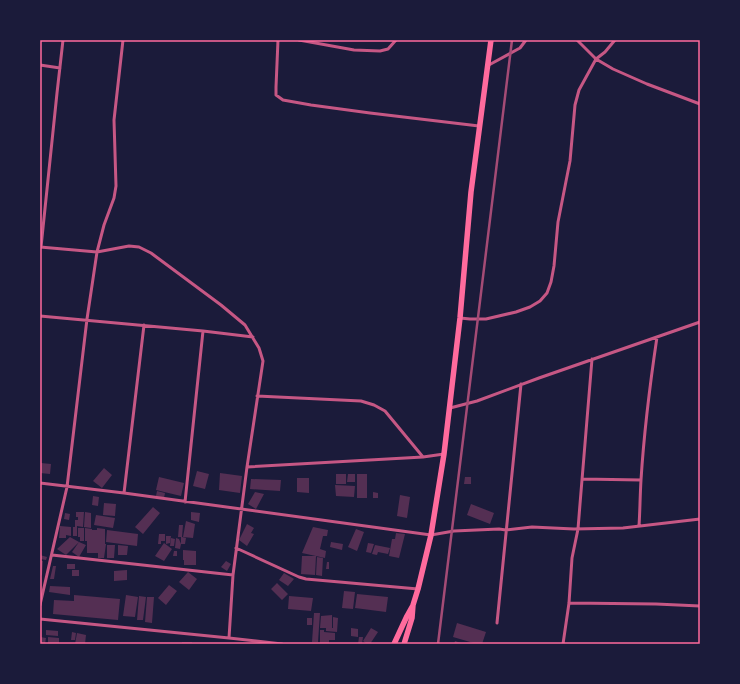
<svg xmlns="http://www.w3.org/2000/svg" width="740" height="684" font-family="Raleway,sans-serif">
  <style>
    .building { fill: #542f53 }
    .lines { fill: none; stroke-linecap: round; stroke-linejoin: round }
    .minor { stroke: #c65784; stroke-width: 3 }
    .trunk { stroke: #ff6b9d; stroke-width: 5.5 }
    .rail { stroke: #a44b75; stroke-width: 2.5 }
    .neatline { fill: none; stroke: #ff6b9d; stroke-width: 1.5 }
  </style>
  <rect width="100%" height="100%" fill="#1b1b3a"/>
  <path class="building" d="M41,463L51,464L50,474L40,473Z
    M104,468L112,475L102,488L93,481Z
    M197,471L209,474L205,489L193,486Z
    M220,473L242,476L240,493L219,490Z
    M336,474H346V484H336Z
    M348,474H355V482H347Z
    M357,474H367V498H357Z
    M159,477L184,483L181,496L156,490Z
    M465,477H471V484H464Z
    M297,478H309V493L297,492Z
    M251,479L281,480L280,491L250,489Z
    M335,485L355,486L354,497L336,496Z
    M157,491L165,493L164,498L156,496Z
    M255,492L264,494L256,509L248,504Z
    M373,492L378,493V498H373Z
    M400,495L410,497L407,518L397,516Z
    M93,496L99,497L98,506L92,505Z
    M104,503L116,504L115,516L103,515Z
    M471,504L494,513L490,524L467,515Z
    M153,507L160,513L143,534L135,527Z
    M76,512H84L83,527L77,526V536H73V527H75V520H78V517H76Z
    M85,512L91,513V528L84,527Z
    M191,512L200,513L199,522L191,520Z
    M65,513L70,514L69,520L64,519Z
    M96,515L115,518L113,528L94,525Z
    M186,521L195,524L193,538L183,537Z
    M247,524L254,528L251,533L254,534L247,546L239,540Z
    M179,525H183L182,537L186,538L185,544H181V537H178Z
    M60,526L71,527V536L66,535V538H59Z
    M313,527L328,530L327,536H323L320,549L326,551L325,558L302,553Z
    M78,528H84V541H80V537H78Z
    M85,528L92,529V530H97V528L105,529V544H106L104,558H98V553H87V541H85Z
    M356,529L364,532L357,551L348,547Z
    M107,530L138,534L137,546L106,542Z
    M396,533L405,534L399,558L389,556L392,539H395Z
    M159,534H165V541H161V544H158Z
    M166,536H171L170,543L166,544Z
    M70,537L79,542L66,555L57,549Z
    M171,538L175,539L174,546H170Z
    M176,538L179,539L181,544L180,549L175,548Z
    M79,542L86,545L79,557L72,552Z
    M331,542L343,544L342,550L330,547Z
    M164,543L172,549L164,561L155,556Z
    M368,543L374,544L371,553L366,552Z
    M107,545H115L114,558H107Z
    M118,545L128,546L127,555H118Z
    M375,545L390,548L388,554L378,552L377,555L372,554Z
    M183,550L196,551V565H184V560H183Z
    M174,551H177V556H173Z
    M40,555L47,557L46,560L40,559Z
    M302,556H316L315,575L301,574Z
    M317,557L323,558L322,576L316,575Z
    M40,560L43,561L42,575L40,576Z
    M226,561L231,564L227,571L221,567Z
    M327,562H329V569H326Z
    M67,564H75V569H67Z
    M53,566H56L54,579H50Z
    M72,570H79V576H72Z
    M127,570V580L114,581V571Z
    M188,572L197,579L189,590L179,582Z
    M284,573L294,579L288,586L279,580Z
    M277,583L288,594L282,600L271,589Z
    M169,585L177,591L166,605L158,598Z
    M50,586L70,587V595L49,592Z
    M344,591L355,592L353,609L342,608Z
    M357,594L388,597L386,612L355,608Z
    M74,595L120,599L118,620L53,614L54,600L74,601Z
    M126,595L138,597L135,617L123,616Z
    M139,596L146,597L143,620H137Z
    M289,596L313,598L311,611L288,609Z
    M147,597H154L152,623L145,622Z
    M314,613H320L318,642H312Z
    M332,615V628H333V617L338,618L337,632L326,631V628H320L321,616Z
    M307,618H312V625H307Z
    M457,623L486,632L482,644H477L453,637Z
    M351,628L358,629V637L351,636Z
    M371,628L378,632L370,644H367L363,641Z
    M46,630L58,631V636L46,635Z
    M320,630H324V632L335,633V640H329V643H320Z
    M72,632L76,633L75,640H71Z
    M77,633L86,635L85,644H75Z
    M40,637L46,638L45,644H40Z
    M48,637L59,638V644H48Z
    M359,637H363L362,644H358Z
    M455,641L464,644H454Z
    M182,642H192V644H182Z"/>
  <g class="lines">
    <path class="minor" d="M278,40L276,87V95L283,100L311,105L370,113L479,126
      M299,40L354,50L380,51L388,49L396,40
      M577,40L596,59L613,69L647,84L700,104
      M40,65L60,68
      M487,66L520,48L526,40
      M40,247L97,252L129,246L139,247L151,253L221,305L245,325L259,348L263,361L247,467L233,575L229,638
      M41,247L57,93L63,40
      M40,316L203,331L253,337
      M460,318L470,319H486L516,312L530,307L540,301L547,293L551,282L554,266L558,222L570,161L575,105L579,90L596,59L605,52L615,40
      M257,396L361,401L374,405L385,411L423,457
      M450,408L477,401L539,378L700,322
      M247,467L423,457L444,454
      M582,479L641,480
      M40,483L124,493L431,535L454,531L499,529L506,530L532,527L574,529L623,528L700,519
      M124,493L144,325
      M185,502L203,331
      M639,526C640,511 640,496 641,480C644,432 650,384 657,337
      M236,548L299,577L306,579L418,589
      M52,555L233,575
      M569,603L656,604L700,606
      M40,605L67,487L87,319L97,252L104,225L114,198L116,186L114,120L123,40
      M40,619L229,638L282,644
      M497,623L521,384
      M563,644L569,603L572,558L578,529L580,504L592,359"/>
    <path class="trunk" d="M394,644L407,616L412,607
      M404,644L412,618L413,605L418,589L431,535L444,454L460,318L471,192L491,40"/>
    <path class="rail" d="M438,644L512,40"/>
  </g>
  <rect width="740" height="684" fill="none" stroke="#1b1b3a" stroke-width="82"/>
  <rect x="41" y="41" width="658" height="602" class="neatline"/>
</svg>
